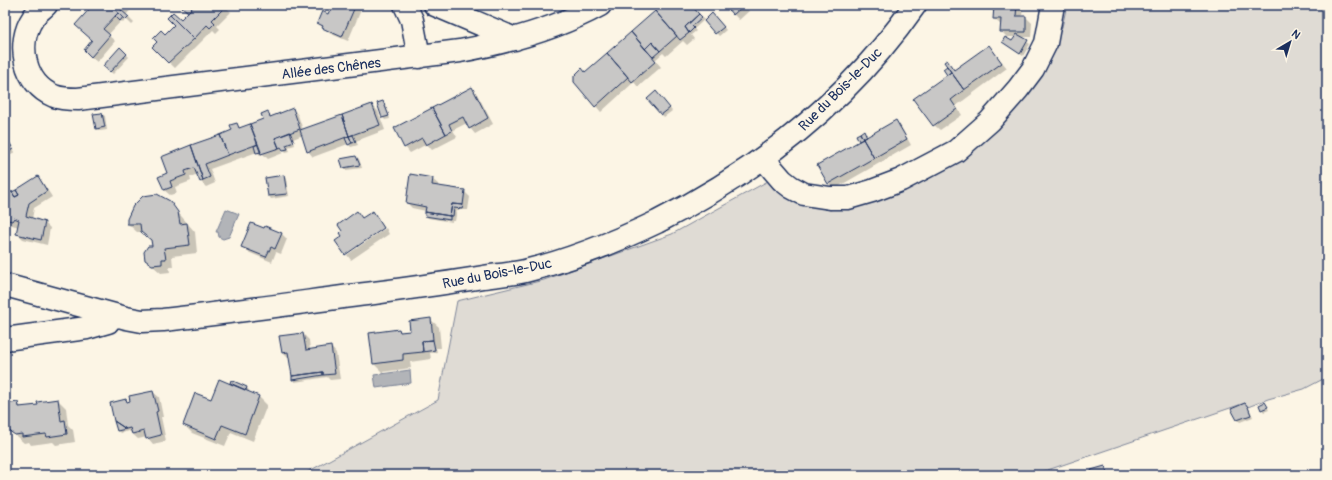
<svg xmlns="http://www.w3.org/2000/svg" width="1332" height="480" font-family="Pangolin,sans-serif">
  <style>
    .green { fill: #dfdbd4; stroke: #7d8599 }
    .water { fill: #b2b4b8; stroke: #767f94 }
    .shadow { fill: #0003; fill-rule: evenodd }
    .building { fill: #c8c7c6; stroke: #1b2f5e }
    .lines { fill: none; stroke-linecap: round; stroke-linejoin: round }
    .minor-casing { stroke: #1b2f5e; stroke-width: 25 }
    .minor { stroke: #fcf5e5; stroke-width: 22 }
    .labels { text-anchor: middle; stroke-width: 3.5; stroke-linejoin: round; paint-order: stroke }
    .street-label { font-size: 14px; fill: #1b2f5e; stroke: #fcf5e5 }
  </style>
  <rect width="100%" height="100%" fill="#fcf5e5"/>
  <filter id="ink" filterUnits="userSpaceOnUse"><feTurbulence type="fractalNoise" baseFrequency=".025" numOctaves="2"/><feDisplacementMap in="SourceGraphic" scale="8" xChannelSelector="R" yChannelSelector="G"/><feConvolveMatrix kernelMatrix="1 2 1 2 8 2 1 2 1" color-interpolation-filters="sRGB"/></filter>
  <g filter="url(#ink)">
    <path class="green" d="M1067,5H1327V377L1304,389L1268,399L1248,407L1245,403L1033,475H302L438,400L457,301L544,280L672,234L768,181L799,202L830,210L861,202L938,172L1043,70L1062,27Z"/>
    <path class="water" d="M226,209L239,214L229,237L223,239L219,237L218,232H216Z
      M410,370L411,383L376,388L374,375Z"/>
    <path class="shadow" d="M6,5H22L18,7Z
      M95,5H135L126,15L134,23L132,25L126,19L123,23L121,21L108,35L115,41L97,62L90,56L94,40Z
      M186,5H224L231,12L217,26L220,29L216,33L213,30L175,68L153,47L189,12Z
      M331,5H363L348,41L329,33L318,23L329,15L333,6Z
      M663,5H691L704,20L694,29L696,31L691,35L694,39L687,45L683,41L666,56L663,53L655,60L661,67L638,87L634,82L601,112L596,106L585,73Z
      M725,5H744L749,11L739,20Z
      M987,5H1023L1022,17H1026L1032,23L1031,37H1020L1030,44L1023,56L1003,42L1012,43L1016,37H1007L1001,31L1002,24H1000L994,19L995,11H992Z
      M715,17L726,30L719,36L705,21Z
      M989,46L1007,68L956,106L962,115L940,130L934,125L949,75L947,61L955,70Z
      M120,48L129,57L113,74L104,66Z
      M472,88L477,94L493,124L475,134L470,128L467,123L453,130L457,137L432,150L427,144L410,153L405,147Z
      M658,95L672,111L664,117L648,99Z
      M383,102L386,105L390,119L385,120L383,118Z
      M372,105L378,111L385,130L356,141L358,145L351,147L348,144L313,157L308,151L303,135L293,139L295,145L288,147L290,151L286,152L281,147L283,153L268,159L263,154L260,155L257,152L210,169L215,183L206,187L200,181L198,174L190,177L191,181L175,187L177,193L170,195L164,190L168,174L233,131L237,124L240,128L264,120L267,112L272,117L293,109L298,115L303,130Z
      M102,114L105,116L107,130L100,131L97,129L94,115Z
      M896,121L901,127L911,145L834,189L829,184L818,166L860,141L857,135L864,132L868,137Z
      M6,137L15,152L5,157V138Z
      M356,157L359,159L362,168L346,170L344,167Z
      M284,176L286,179L289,196L271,199L269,196L266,178Z
      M38,178L43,183L52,197L34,208L32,219L45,223L50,228L47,245L23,239L17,233L19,227L5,223V192L12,193Z
      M432,179L438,184V187L464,191L470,197L468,210H457L455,221H452V222L428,218L426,216V211L412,208L407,203Z
      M169,202L195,232L197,253L172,256L173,267H169L170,272L161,273L146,260L153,247L152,241L142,232H137L128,224V219ZM137,223L145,224L137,225Z
      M373,212L384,227L345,254L343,236L357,213L363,218Z
      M386,228L389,234L351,260L347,255Z
      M282,234L287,239L281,254L276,252L272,262L248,252L242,247Z
      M430,319L439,327L441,348H436L437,352L430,353L431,359L410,362L411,368L382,372L374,364L399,330L402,333L411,332Z
      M303,334L309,340L310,350L331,347L336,353L340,379L330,380L327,377L295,382L293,379L290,358H288L283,353Z
      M231,383L246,387L249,390L248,392L259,397L267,405L253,441L231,432L225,446L192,433L184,425L211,401L235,387Z
      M153,392L159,397L163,417H161L166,441L153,444L147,437L138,439L129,431L120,433L118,431L111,403L126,400L128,403Z
      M58,400L66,408L68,425L73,430L75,442L56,445L53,442L31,445L29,442L24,443L9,430V426L7,427L5,425V405L18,403L22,408L39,406Z
      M1265,403L1269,410L1264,412L1262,409Z
      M1248,406L1253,417L1240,422L1238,420Z"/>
    <path class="building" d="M93,5H110L118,13L103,29L110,35L91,57L84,50L92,40L75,25Z
      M110,5H125L121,10L129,17L126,20Z
      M184,5H195L188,12L182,7Z
      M195,5H225L226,6L212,20L215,23L210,28L207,25L194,39L170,15L173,12L181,19Z
      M332,5H345L354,9L342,37L322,28L323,26L317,23L322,11L328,14Z
      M661,5H691L699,14L685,27L689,33L680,40L655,11Z
      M724,5H744L733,15Z
      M986,5H1017L1016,16H1026V32H1000L1001,19H993L994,6Z
      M655,11L677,36L660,51L652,42L645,49L631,32Z
      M118,13L123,17L120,21L115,16Z
      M712,13L724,27L715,34L704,21Z
      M699,14L702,17L692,26L694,28L689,33L685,27Z
      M170,15L194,39L168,63L152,47L157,42L153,38L161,30L165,34L174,25L167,18Z
      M631,32L656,61L632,82L607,53Z
      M1017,34L1028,40L1020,54L1002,42L1005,37L1012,41Z
      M652,42L660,51L653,57L645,49Z
      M989,45L1002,63L964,90L944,62L947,60L954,70Z
      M120,47L127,54L110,72L103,66Z
      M607,53L628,77L595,107L574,82V76L582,68L585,72Z
      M947,66L951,72L947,75L943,69Z
      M951,72L964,90L951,100L957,109L933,126L913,99Z
      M472,87L488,118L469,129L463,117L449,124L452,131L446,134L432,108Z
      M656,91L670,108L661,115L647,99Z
      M383,101L389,116L382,118L377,103Z
      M372,104L380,125L349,136L342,115Z
      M293,108L300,129L275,138L279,148L261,154L250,124L263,119L261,114L268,111L270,117Z
      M432,108L446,134L426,145L422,138L404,148L394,128Z
      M102,113L105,127L96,129L93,114Z
      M342,115L349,136L307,152L300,130Z
      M896,120L907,139L874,158L863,139Z
      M237,123L239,128L250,124L258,144L228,155L220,135L232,130L230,125Z
      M864,130L867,137L863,139L860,133Z
      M290,132L294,142L286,145L288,149L283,150L281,147L279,148L275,138Z
      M860,133L863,139L859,141L856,135Z
      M220,135L228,155L205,164L210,177L203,180L191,145Z
      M353,135L356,142L352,143L349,136Z
      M6,136L13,149L5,154V137Z
      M349,136L352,143L348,145L345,138Z
      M863,139L874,158L828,184L817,165Z
      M258,144L261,152L256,153L254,146Z
      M191,145L203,180L200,182L194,168L185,171L186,175L170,181L172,187L164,190L158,177L167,173L161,157Z
      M356,156L360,165L343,168L340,159Z
      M410,174L433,178L432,185L465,190L463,205L452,204L450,216L425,212L426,207L406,203Z
      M284,175L287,194L268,196L265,178Z
      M38,176L47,191L29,203L26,216L45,222L41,240L16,234L19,220L14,218L12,221L5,219V191L12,192L15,197L19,195L16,190Z
      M16,190L19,195L15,197L12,192Z
      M157,194L170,201L178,212L180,224L187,223L190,245L164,248L166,259H162V264L152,265L145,260L144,252L148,246H152L151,240L141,232L140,224H127V219L133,206L143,196Z
      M452,204L463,205L462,209L454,208L453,216H450Z
      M357,211L362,218L373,211L384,228L345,255L335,241L342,236L340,233L342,231L338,225Z
      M425,212L450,216V220L425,216Z
      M251,223L264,228L265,226L282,233L275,249L271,247L266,257L241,247Z
      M431,318L433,340L422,341L423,352L403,354V360L373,364L369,333L399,329L400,332L410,331L409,321Z
      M303,333L306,350L331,346L335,374L323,375V372L292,376L288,352L282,353L279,336Z
      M433,340L435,350L423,352L422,341Z
      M323,372V375L292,380V376Z
      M219,379L259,396L245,434L222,425L216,439L183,425L195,393L211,399Z
      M231,380L247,387L246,390L230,383Z
      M153,391L158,411L156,412L161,435L146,439L144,431L132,434L130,428L126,429L114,421L110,403L126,399L127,402L130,401L129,396Z
      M58,399L61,421L65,420L67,434L47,437L46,434L22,437V434L15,435L8,430L5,417V404L18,402L19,407L38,405L37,402Z
      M1265,402L1268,407L1261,410L1259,405Z
      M1245,403L1248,407L1251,415L1237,420L1231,409Z
      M114,421L126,429L117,431Z
      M1105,466L1108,475H1093L1091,470Z"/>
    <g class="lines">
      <g class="minor-casing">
        <path id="minor" d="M46,5C42,9 36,13 33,18C16,43 24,84 54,96C61,99 70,99 78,99L460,51C509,42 556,29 600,5
          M405,5L412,20L419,57
          M435,5L515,39
          M763,158L782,180L791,187L804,194L830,198H848L872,191L901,180L956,151L990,121L1018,89L1033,69L1046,43L1053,5
          M5,285L126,318L142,321L163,320C233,312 304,302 374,293C411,288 447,283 483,277C497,275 512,274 525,271C571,260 615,242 657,222C760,170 849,100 915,5
          M5,339L87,328L108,322L112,315"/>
      </g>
      <use href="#minor" class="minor"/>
    </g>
  </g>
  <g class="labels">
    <g class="street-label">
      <text transform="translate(331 68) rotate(-7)" y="5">Allée des Chênes</text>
      <text transform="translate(840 89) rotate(-45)" y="5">Rue du Bois-le-Duc</text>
      <text transform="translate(497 273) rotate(-11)" y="5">Rue du Bois-le-Duc</text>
    </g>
  </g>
  <rect width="1332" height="480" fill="none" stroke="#fcf5e5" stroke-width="20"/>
  <rect x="10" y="10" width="1312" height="460" fill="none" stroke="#1b2f5e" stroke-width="1.5" filter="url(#ink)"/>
  <g transform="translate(1290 42) rotate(38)" stroke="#fcf5e5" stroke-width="3" paint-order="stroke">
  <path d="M0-3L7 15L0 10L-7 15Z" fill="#1b2f5e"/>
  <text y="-6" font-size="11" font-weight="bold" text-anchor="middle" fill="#1b2f5e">N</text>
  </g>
</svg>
